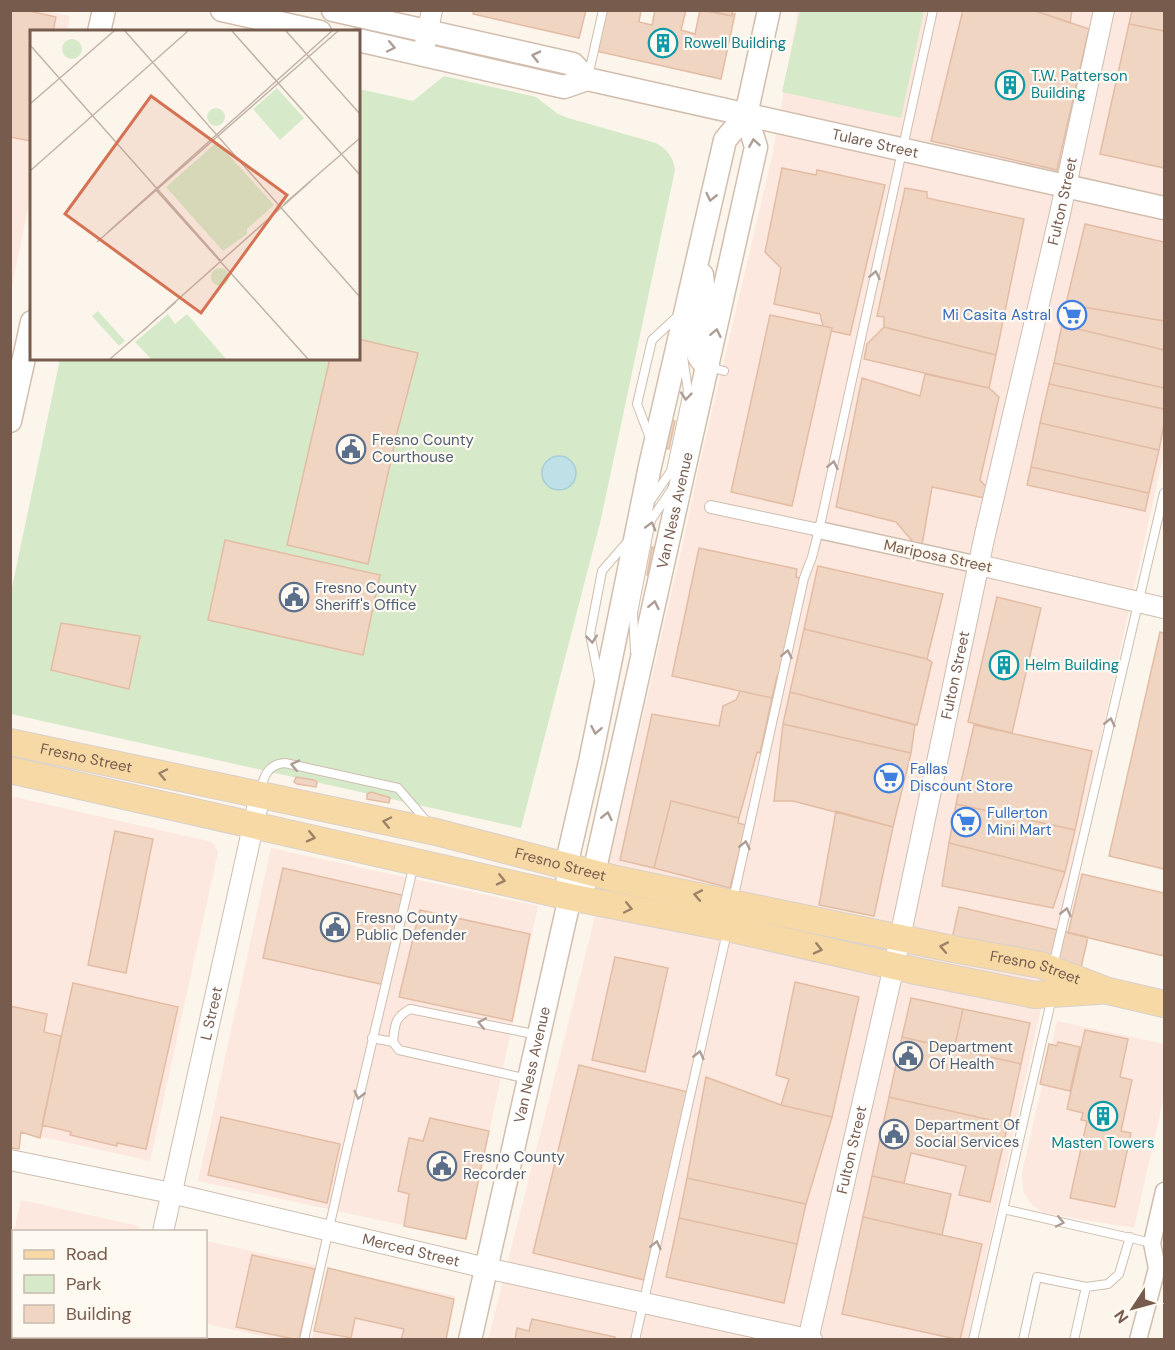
<svg xmlns="http://www.w3.org/2000/svg" width="1175" height="1350" font-family="'DM Sans',sans-serif">
  <style>
    .commercial { fill: #fce8df }
    .green { fill: #d6eac9 }
    .water { fill: #bfe0e6; stroke: #a5cfd7; stroke-width: 1.5 }
    .building { fill: #f1d5c3; stroke: #e3bca4; stroke-width: 1.5 }
    .lines { fill: none; stroke-linecap: round; stroke-linejoin: round }
    .service-casing { stroke: #cebeb0; stroke-width: 10 }
    .pedestrian-casing { stroke: #cebeb0; stroke-width: 14 }
    .minor-casing { stroke: #cebeb0; stroke-width: 19 }
    .tertiary-casing { stroke: #cebeb0; stroke-width: 22 }
    .secondary-casing { stroke: #d1beae; stroke-width: 25 }
    .primary-casing { stroke: #d9d1cd; stroke-width: 28 }
    .service { stroke: #fff; stroke-width: 8 }
    .pedestrian { stroke: #fff; stroke-width: 12 }
    .minor { stroke: #fff; stroke-width: 16 }
    .tertiary { stroke: #fff; stroke-width: 20 }
    .secondary { stroke: #fff; stroke-width: 22 }
    .primary { stroke: #f7d9a6; stroke-width: 26 }
    .oneway { stroke: #ad9d95 }
    .oneway2 { stroke: #9d8268 }
    .labels { text-anchor: middle; stroke-width: 4.5; stroke-linejoin: round; paint-order: stroke }
    .culture-label { font-size: 15px; fill: #0d838f; stroke: #fef9f1; text-anchor: start }
    .street-label { font-size: 15px; fill: #775c4e; stroke: #fef9f1 }
    .shop-label { font-size: 15px; fill: #366cbe; stroke: #fef9f1; text-anchor: start }
    .service-label { font-size: 15px; fill: #4e5e75; stroke: #fef9f1; text-anchor: start }
    .inset-road { fill: none; stroke: #c3b3a7; stroke-width: 1.5 }
    .view { fill: #d67254; fill-opacity: 0.15; stroke: #d67254; stroke-width: 3 }
    .inset-edge { fill: none; stroke: #775c4e; stroke-width: 3 }
  </style>
  <rect width="100%" height="100%" fill="#fcf5eb"/>
  <path class="commercial" d="M11,11H46L70,16L67,31L32,32L31,194L11,291Z
    M798,11H1164V452L968,1339L488,1340L611,854L686,530L697,475L772,157Z
    M10,796L212,842L218,852L150,1161L11,1130Z
    M271,848L538,906L466,1239L198,1181Z
    M1057,1021L1164,1044V1097L1134,1228L1044,1213L1032,1205L1023,1191L1022,1173Z
    M21,1200L139,1226L138,1231L14,1232Z
    M13,1232L14,1336L115,1337L114,1340H11L10,1246Z
    M206,1241L321,1266L305,1339H275L206,1324Z
    M328,1268L455,1296L446,1339L312,1340Z"/>
  <path class="green" d="M800,11H924L901,118L782,92Z
    M444,76L536,97L558,114L568,118L656,143C668,150 673,157 675,170L601,519L521,828L11,714V592L60,359L358,358L359,89L413,101Z"/>
  <path class="water" d="M542 473a17 17 0 1 1 34 0a17 17 0 1 1-34 0Z"/>
  <path class="building" d="M10,10H25L56,17L53,32H32L31,141L10,137Z
    M474,10H586L579,38L473,14Z
    M607,10H641L639,22L652,25L655,10H686L681,30L695,34L700,10L732,16V14H735L721,79L596,51Z
    M706,10H733L732,16Z
    M963,10H1033L1089,29L1057,170L931,141Z
    M1033,10H1072L1070,23Z
    M1132,10H1164V31L1129,24Z
    M1129,24L1164,31V168L1100,154Z
    M782,168L816,175L817,170L885,185L850,335L831,331L832,328L823,326L820,314L774,304L781,268L765,252Z
    M905,188L927,192V198L1024,219L996,355L884,327V317L877,316Z
    M1085,224L1164,242V321L1066,304Z
    M1066,304L1164,321V350L1062,325Z
    M770,315L832,328L792,506L731,492Z
    M1062,325L1164,350V388L1054,363Z
    M884,327L996,355L989,388L864,359L867,344Z
    M358,339L418,353L396,437L368,564L287,545L330,358H358Z
    M1054,363L1164,388V409L1049,384Z
    M925,374L989,388L999,397L980,480L999,501L932,487L921,551L896,522L836,507L862,378L920,396Z
    M1049,384L1164,409V424L1159,450L1040,423Z
    M669,419L675,421L669,449L663,447Z
    M1040,423L1159,450L1149,493L1031,467Z
    M1031,467L1149,493L1145,511L1027,485Z
    M225,540L380,575L363,655L208,620Z
    M652,547L658,549L653,577L647,575Z
    M699,548L797,569L796,577L800,578L779,676H777L772,698L672,676Z
    M818,566L943,594L927,659L804,629Z
    M997,597L1041,608L1012,733L968,722Z
    M61,623L140,636L129,689L51,670Z
    M804,629L927,659L932,662L917,725L790,692Z
    M1160,632L1164,633V869L1109,856Z
    M740,691L772,698L760,753L757,752L739,818L671,801L654,868L620,860L652,714L719,726L723,706L736,700Z
    M790,692L915,725L911,753L783,724Z
    M783,724L911,753L893,827L793,801H774Z
    M974,725L1092,751L1075,830L956,804Z
    M296,777L314,780L317,782L316,787L297,784L294,782Z
    M371,792L388,797L390,798L389,803L367,799V794Z
    M671,801L739,818L738,823L746,825L730,888L654,868Z
    M956,804L1075,830L1065,872L949,843Z
    M836,811L893,827L874,916L819,905Z
    M115,831L153,839L126,973L88,965Z
    M949,843L1065,872L1053,908L942,886Z
    M283,868L406,896L385,985L263,958Z
    M1082,874L1164,893V956L1068,933Z
    M959,907L1088,937L1077,985L948,957Z
    M420,910L530,934L512,1021L399,997Z
    M615,957L668,968L645,1072L592,1060Z
    M795,982L859,997L832,1117L781,1105L789,1079L776,1075Z
    M73,983L178,1007L146,1149L117,1143V1146L70,1135L71,1132L42,1125Z
    M911,998L963,1009L954,1049L902,1037Z
    M10,1006L47,1014L44,1032L61,1036L40,1138L21,1132L19,1149L10,1148Z
    M963,1009L1030,1023L1021,1064L954,1049Z
    M1085,1030L1128,1039L1120,1077L1132,1080L1121,1131L1131,1133L1115,1207L1070,1198L1087,1121L1081,1120L1083,1113L1067,1109Z
    M902,1037L1021,1064L1008,1124L889,1097Z
    M1058,1042L1080,1047L1070,1091L1040,1084L1049,1044L1057,1046Z
    M579,1065L688,1092L644,1280L533,1253Z
    M706,1077L781,1105L832,1117L806,1204L687,1178Z
    M889,1097L1008,1124L990,1202L959,1195L966,1166L911,1153L904,1183L872,1176Z
    M221,1117L340,1144L327,1203L208,1175Z
    M430,1118L489,1131L466,1239L404,1226L409,1194L398,1191L409,1138L423,1141Z
    M872,1176L951,1194L942,1235L863,1217Z
    M687,1178L806,1204L797,1244L679,1218Z
    M863,1217L982,1244L960,1340L842,1314Z
    M679,1218L797,1244L784,1303L666,1277Z
    M252,1255L315,1269L299,1340L236,1327Z
    M328,1268L454,1299L446,1340H401L404,1329L355,1318L351,1338L314,1331Z
    M532,1319L615,1337L614,1340H515L517,1328L529,1331Z
    M22,1336H106V1340H22Z"/>
  <g class="lines">
    <g class="service-casing">
      <path id="service" d="M588,77L603,10
        M709,367L724,371
        M650,438L637,404L652,340L680,314
        M651,500L671,471L688,391L683,356
        M635,651L633,613L651,520L672,489
        M599,679L590,634L602,571L628,541
        M260,793C263,778 267,764 285,763L398,788L428,823
        M733,900L804,578L812,557L819,530L933,10
        M1053,966L1164,493
        M372,1038L393,1042
        M528,1079L399,1050L393,1042C395,1025 394,1018 410,1009L538,1035
        M1003,1209L1152,1243
        M304,1340L343,1166L414,864
        M635,1340L727,932
        M973,1340L1052,997
        M1023,1340L1037,1277L1086,1287
        M1074,1340L1086,1287L1108,1284L1119,1274L1130,1237"/>
    </g>
    <g class="pedestrian-casing">
      <path id="pedestrian" d="M711,507L819,530"/>
    </g>
    <g class="minor-casing">
      <path id="minor" d="M819,530L979,565
        M1138,1340L1157,1268L1152,1243L1164,1191"/>
    </g>
    <g class="tertiary-casing">
      <g id="tertiary">
        <path d="M423,54L432,10"/>
        <path d="M979,565L1164,608"/>
        <path id="s1" d="M10,1160L171,1193L486,1268L812,1340"/>
        <path id="s2" d="M163,1232L260,795"/>
        <path d="M139,1340V1336"/>
        <path id="s3" d="M808,1340L894,966L984,539L1059,218L1104,10"/>
      </g>
    </g>
    <g class="secondary-casing">
      <g id="secondary">
        <path d="M222,10L320,32"/>
        <path d="M333,10L573,64L587,79"/>
        <path d="M99,32L104,10"/>
        <path id="s4" d="M358,40L564,87L587,79L1164,208"/>
        <path d="M702,275C703,286 705,298 704,309C701,334 685,347 708,367"/>
        <path d="M10,421L32,322"/>
        <path id="s5" d="M581,886L594,873L756,147L746,115"/>
        <path id="s6" d="M470,1340L570,897L566,866L590,762L650,466L725,140L746,115L769,10"/>
      </g>
    </g>
    <g class="primary-casing">
      <g id="primary">
        <path id="s7" d="M10,742L436,832L616,879L953,949L1041,965L1108,991L1164,1004"/>
        <path d="M10,770L570,897L728,928L916,971L1035,995L1099,991"/>
      </g>
    </g>
    <use href="#service" class="service"/>
    <use href="#pedestrian" class="pedestrian"/>
    <use href="#minor" class="minor"/>
    <use href="#tertiary" class="tertiary"/>
    <use href="#secondary" class="secondary"/>
    <use href="#primary" class="primary"/>
  </g>
  <defs><path id="oneway-chevron" d="M-2-3.5L2.5 0L-2 3.5" fill="none" stroke-width="1.6" stroke-linecap="round" stroke-linejoin="round" transform="scale(1.5)"/></defs>
  <g class="oneway">
    <use href="#oneway-chevron" transform="translate(391 47) rotate(12)"/>
    <use href="#oneway-chevron" transform="translate(536 56) rotate(-167)"/>
    <use href="#oneway-chevron" transform="translate(754 143) rotate(-99)"/>
    <use href="#oneway-chevron" transform="translate(711 197) rotate(103)"/>
    <use href="#oneway-chevron" transform="translate(875 275) rotate(-78)"/>
    <use href="#oneway-chevron" transform="translate(716 333) rotate(-78)"/>
    <use href="#oneway-chevron" transform="translate(686 396) rotate(96)"/>
    <use href="#oneway-chevron" transform="translate(833 465) rotate(-78)"/>
    <use href="#oneway-chevron" transform="translate(651 526) rotate(-74)"/>
    <use href="#oneway-chevron" transform="translate(654 605) rotate(-78)"/>
    <use href="#oneway-chevron" transform="translate(592 639) rotate(84)"/>
    <use href="#oneway-chevron" transform="translate(787 654) rotate(-78)"/>
    <use href="#oneway-chevron" transform="translate(1110 722) rotate(-77)"/>
    <use href="#oneway-chevron" transform="translate(596 730) rotate(101)"/>
    <use href="#oneway-chevron" transform="translate(295 765) rotate(-167)"/>
    <use href="#oneway-chevron" transform="translate(607 816) rotate(-77)"/>
    <use href="#oneway-chevron" transform="translate(745 845) rotate(-78)"/>
    <use href="#oneway-chevron" transform="translate(1066 912) rotate(-77)"/>
    <use href="#oneway-chevron" transform="translate(482 1023) rotate(-169)"/>
    <use href="#oneway-chevron" transform="translate(699 1055) rotate(-77)"/>
    <use href="#oneway-chevron" transform="translate(359 1095) rotate(103)"/>
    <use href="#oneway-chevron" transform="translate(1060 1222) rotate(12)"/>
    <use href="#oneway-chevron" transform="translate(656 1245) rotate(-77)"/>
  </g>
  <g class="oneway2">
    <use href="#oneway-chevron" transform="translate(163 774) rotate(-168)"/>
    <use href="#oneway-chevron" transform="translate(387 822) rotate(-168)"/>
    <use href="#oneway-chevron" transform="translate(311 837) rotate(13)"/>
    <use href="#oneway-chevron" transform="translate(501 880) rotate(13)"/>
    <use href="#oneway-chevron" transform="translate(698 895) rotate(-169)"/>
    <use href="#oneway-chevron" transform="translate(628 908) rotate(12)"/>
    <use href="#oneway-chevron" transform="translate(944 947) rotate(-169)"/>
    <use href="#oneway-chevron" transform="translate(818 949) rotate(13)"/>
  </g>
  <defs>
    <g id="building-ring" transform="scale(1.5)"><circle r="9.5" fill="#fef9f1" stroke="#0f9aa8" stroke-width="1.5"/><path d="M-4-6H4V6H1V3H-1V6H-4ZM-2.5-4.3h1.7v1.8h-1.7ZM.8-4.3h1.7v1.8H.8ZM-2.5-1h1.7V.8h-1.7ZM.8-1h1.7V.8H.8Z" fill="#0f9aa8"/></g>
    <g id="supermarket-ring" transform="scale(1.5)"><circle r="9.5" fill="#fef9f1" stroke="#3f7fe0" stroke-width="1.5"/><path d="M-6-5.5h2.5l.6 2H6L4.5 2H-2.5L-4.4-4H-6ZM-1.5 3.2a1.3 1.3 0 1 0 .1 0ZM3 3.2a1.3 1.3 0 1 0 .1 0Z" fill="#3f7fe0"/></g>
    <g id="civic-ring" transform="scale(1.5)"><circle r="9.5" fill="#fef9f1" stroke="#5c6f8a" stroke-width="1.5"/><path d="M-.6-6.5H3V-4.5H.6V-3L4-1V1h2V6H-6V1h2V-1L-.6-3ZM-1.2 2.5V6h2.4V2.5Z" fill="#5c6f8a"/></g>
  </defs>
  <g fill-rule="evenodd">
    <use href="#building-ring" x="663" y="43"/>
    <use href="#building-ring" x="1010" y="85"/>
    <use href="#supermarket-ring" x="1072" y="315"/>
    <use href="#civic-ring" x="351" y="449"/>
    <use href="#civic-ring" x="294" y="597"/>
    <use href="#building-ring" x="1004" y="665"/>
    <use href="#supermarket-ring" x="889" y="778"/>
    <use href="#supermarket-ring" x="966" y="822"/>
    <use href="#civic-ring" x="335" y="927"/>
    <use href="#civic-ring" x="908" y="1056"/>
    <use href="#building-ring" x="1103" y="1116"/>
    <use href="#civic-ring" x="894" y="1134"/>
    <use href="#civic-ring" x="442" y="1166"/>
  </g>
  <g class="labels">
    <g class="culture-label">
      <text x="684" y="48">Rowell Building</text>
      <text x="1031" y="81">T.W. Patterson<tspan x="1031" dy="17">Building</tspan></text>
      <text x="1025" y="670">Helm Building</text>
      <text x="1103" y="1148" text-anchor="middle">Masten Towers</text>
    </g>
    <g class="street-label">
      <text dy="5" stroke="none"><textPath href="#s4" startOffset="531">Tulare Street</textPath></text>
      <text dy="5" stroke="none"><textPath href="#s3" startOffset="1167">Fulton Street</textPath></text>
      <text dy="5" stroke="none"><textPath href="#s5" startOffset="390">Van Ness Avenue</textPath></text>
      <text transform="translate(938 556) rotate(12)" y="5">Mariposa Street</text>
      <text dy="5" stroke="none"><textPath href="#s3" startOffset="681">Fulton Street</textPath></text>
      <text dy="5" stroke="none"><textPath href="#s7" startOffset="78">Fresno Street</textPath></text>
      <text dy="5" stroke="none"><textPath href="#s7" startOffset="564">Fresno Street</textPath></text>
      <text dy="5" stroke="none"><textPath href="#s7" startOffset="1050">Fresno Street</textPath></text>
      <text dy="5" stroke="none"><textPath href="#s2" startOffset="224">L Street</textPath></text>
      <text dy="5" stroke="none"><textPath href="#s6" startOffset="282">Van Ness Avenue</textPath></text>
      <text dy="5" stroke="none"><textPath href="#s3" startOffset="195">Fulton Street</textPath></text>
      <text dy="5" stroke="none"><textPath href="#s1" startOffset="411">Merced Street</textPath></text>
    </g>
    <g class="shop-label">
      <text x="1051" y="320" text-anchor="end">Mi Casita Astral</text>
      <text x="910" y="774">Fallas<tspan x="910" dy="17">Discount Store</tspan></text>
      <text x="987" y="818">Fullerton<tspan x="987" dy="17">Mini Mart</tspan></text>
    </g>
    <g class="service-label">
      <text x="372" y="445">Fresno County<tspan x="372" dy="17">Courthouse</tspan></text>
      <text x="315" y="593">Fresno County<tspan x="315" dy="17">Sheriff's Office</tspan></text>
      <text x="356" y="923">Fresno County<tspan x="356" dy="17">Public Defender</tspan></text>
      <text x="929" y="1052">Department<tspan x="929" dy="17">Of Health</tspan></text>
      <text x="915" y="1130">Department Of<tspan x="915" dy="17">Social Services</tspan></text>
      <text x="463" y="1162">Fresno County<tspan x="463" dy="17">Recorder</tspan></text>
    </g>
  </g>
  <g transform="translate(30 30)">
    <rect width="330" height="330" fill="#fcf5eb"/>
    <path d="M32 19a10 10 0 1 1 20 0a10 10 0 1 1-20 0ZM247,58L274,88L250,110L223,79ZM177 87a9 9 0 1 1 18 0a9 9 0 1 1-18 0ZM187,112L244,175L217,199V204L193,221L136,157ZM181 247a9 9 0 1 1 18 0a9 9 0 1 1-18 0ZM68,281L95,311L89,316L62,286ZM138,284L145,294L157,284L196,329H121L105,312Z" fill="#d6eac9"/>
    <path class="inset-road" d="M95,1L330,267M202,1L330,145M256,1L330,84M0,15L191,231M0,74L84,1M0,141L158,1M126,160L278,329M254,174L330,108M78,202L302,1M67,212L308,1M136,280L281,151M113,301L128,287M80,329L146,272"/>
    <path class="view" d="M121,66L257,165L171,283L35,184Z"/>
    <rect width="330" height="330" class="inset-edge"/>
  </g>
  <rect width="1175" height="1350" fill="none" stroke="#775c4e" stroke-width="24"/>
  <rect x="12" y="1230" width="195" height="108" fill="#fef9f1" stroke="#c8bab0" stroke-width="1.5"/>
  <rect x="24" y="1250" width="30" height="9" fill="#f7d9a6" stroke="#c8bab0" stroke-width="1.5"/>
  <text x="66" y="1260" font-size="18" fill="#775c4e">Road</text>
  <rect x="24" y="1275" width="30" height="18" fill="#d6eac9" stroke="#c8bab0" stroke-width="1.5"/>
  <text x="66" y="1290" font-size="18" fill="#775c4e">Park</text>
  <rect x="24" y="1305" width="30" height="18" fill="#f1d5c3" stroke="#c8bab0" stroke-width="1.5"/>
  <text x="66" y="1320" font-size="18" fill="#775c4e">Building</text>
  <g transform="translate(1133 1308) rotate(234)" stroke="#fef9f1" stroke-width="4.5" paint-order="stroke">
  <path d="M0-4.5L10 22L0 15L-10 22Z" fill="#775c4e"/>
  <text y="-9" font-size="16" font-weight="bold" text-anchor="middle" fill="#775c4e">N</text>
  </g>
</svg>
